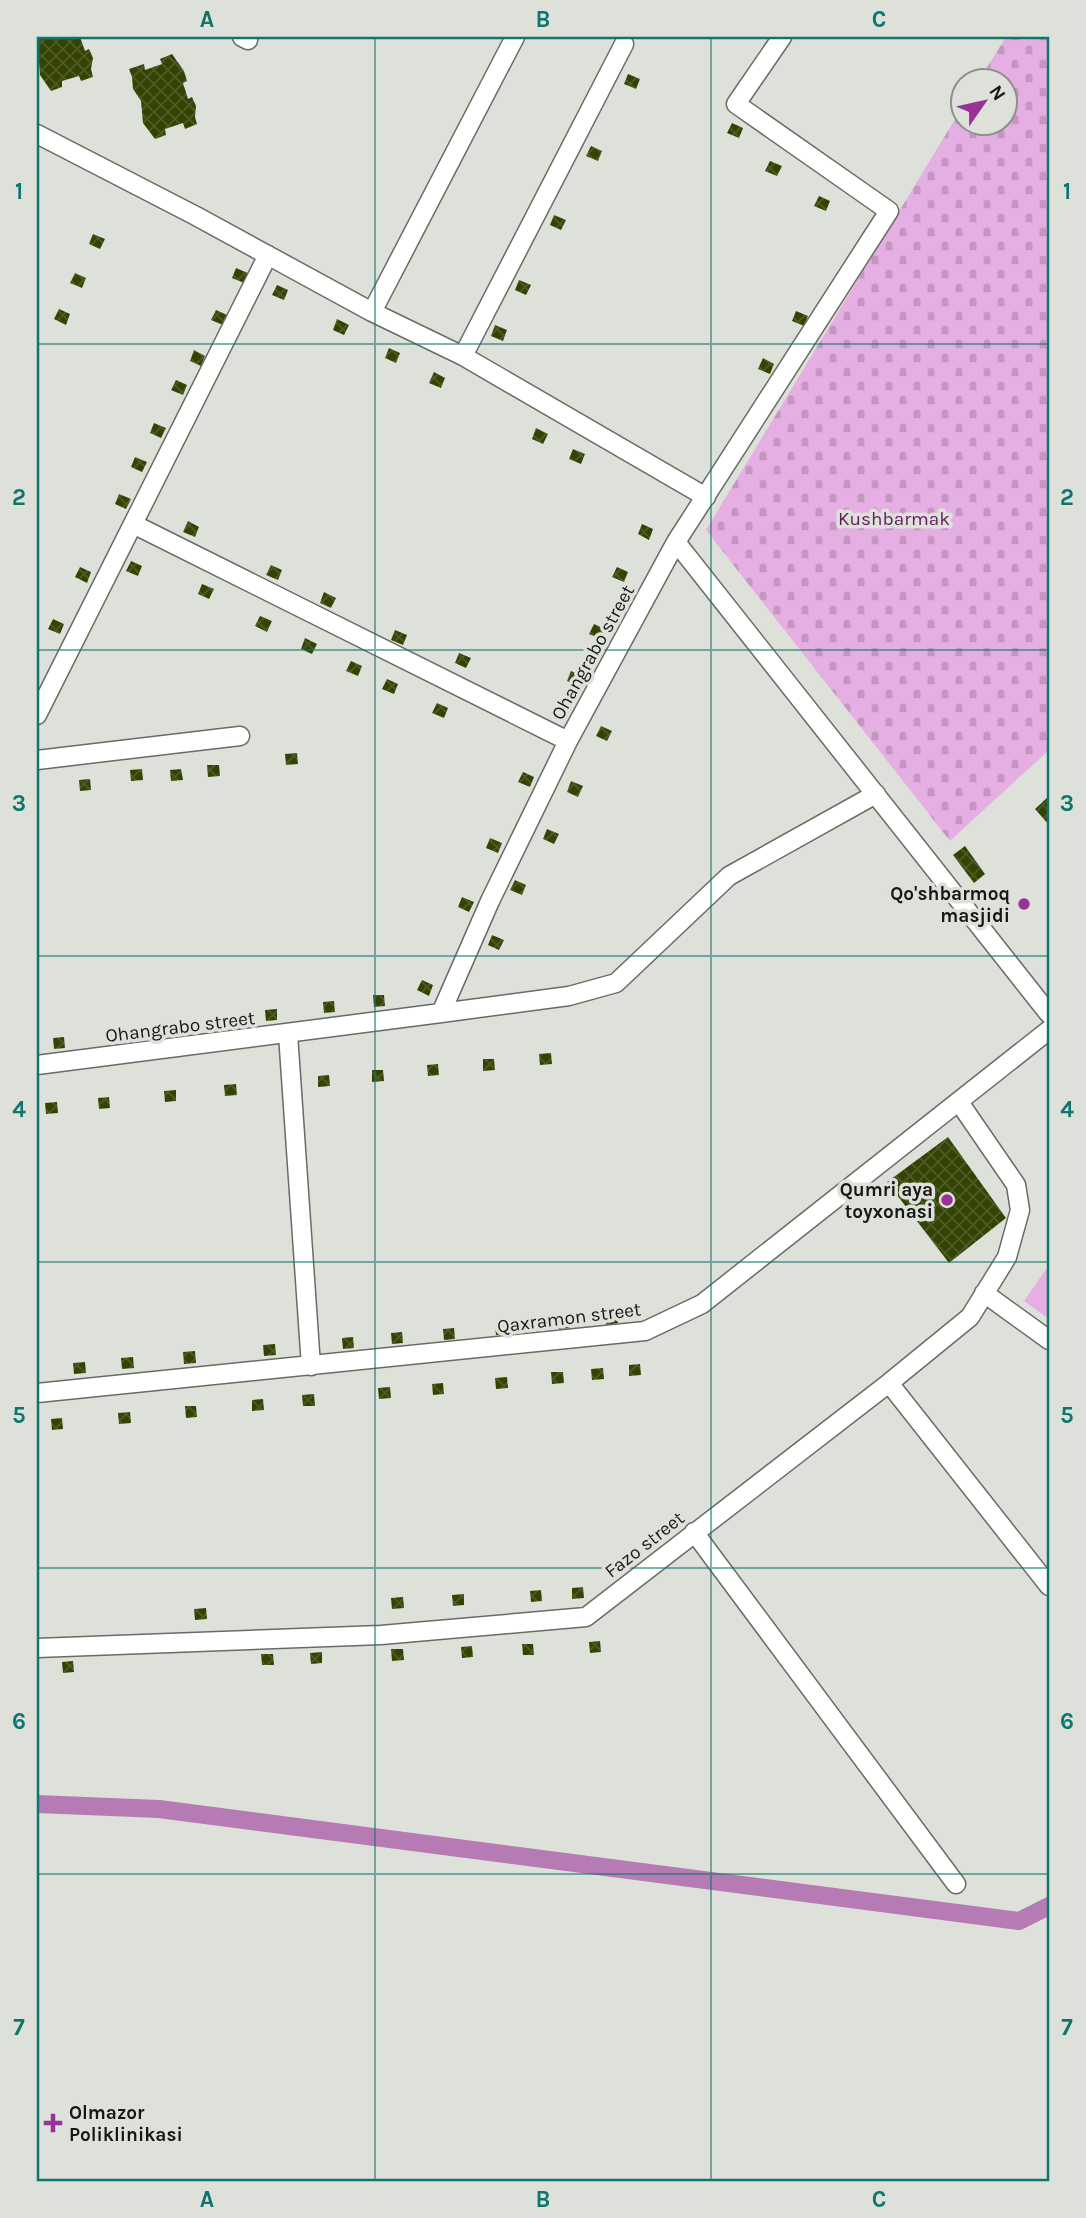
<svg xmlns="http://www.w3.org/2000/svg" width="1086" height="2218" font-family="Karla,sans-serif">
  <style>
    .grass { fill: #e6afe3 }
    .cemetery { fill: url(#cemetery-stones) }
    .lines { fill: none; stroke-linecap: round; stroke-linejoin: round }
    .canal { stroke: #b67ab4; stroke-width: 18 }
    .building { fill: url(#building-cross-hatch) }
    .minor-casing { stroke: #696b65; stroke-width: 21 }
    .minor { stroke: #fff; stroke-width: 18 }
    .grid { fill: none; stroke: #0f766e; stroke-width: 2; stroke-opacity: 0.55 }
    .poi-dot { fill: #983297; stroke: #dee1da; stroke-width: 2.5 }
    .labels { text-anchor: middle; stroke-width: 7; stroke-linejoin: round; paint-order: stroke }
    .park-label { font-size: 19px; fill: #631962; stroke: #dee1da }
    .street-label { font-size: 19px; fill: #161715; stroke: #dee1da }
    .poi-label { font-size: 19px; font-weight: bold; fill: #161715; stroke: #dee1da; text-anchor: end }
    .neatline { fill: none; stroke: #0f766e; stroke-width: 2.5 }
    .grid-label { font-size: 23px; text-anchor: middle; font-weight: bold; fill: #0f766e }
  </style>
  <defs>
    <pattern id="cemetery-stones" width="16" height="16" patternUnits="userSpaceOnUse" patternTransform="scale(1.75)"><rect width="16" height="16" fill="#e6afe3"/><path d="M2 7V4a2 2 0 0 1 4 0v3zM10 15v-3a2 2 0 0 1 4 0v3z" fill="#c596c2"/></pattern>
    <pattern id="building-cross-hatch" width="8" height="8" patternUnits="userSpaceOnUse" patternTransform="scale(1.75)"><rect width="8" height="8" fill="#324302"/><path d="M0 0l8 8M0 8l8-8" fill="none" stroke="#4d5b27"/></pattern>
  </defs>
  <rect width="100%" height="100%" fill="#dee1da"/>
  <path class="grass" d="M1049,1265V1319L1024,1301Z"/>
  <path class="cemetery" d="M1006,37H1049V750L950,841L706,530L963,106L964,122H1006V80H979Z"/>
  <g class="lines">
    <path class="canal" d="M37,1804L159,1809L1019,1921L1049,1906"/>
  </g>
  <path class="building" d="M37,37H80L85,51L89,49L93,58L91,69L93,77L81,81L79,76L62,81V87L51,91L40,75Z
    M172,54L184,71L187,81L183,83L188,99L192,97L196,106L195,117L197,124L185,129L183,123L165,129L166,135L155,139L143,123L141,101L133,89L132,77L129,69L144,64L145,70L162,64L160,59Z
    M628,74L640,79L636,89L624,84Z
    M732,123L743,128L739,138L727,133Z
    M591,146L602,151L598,161L586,156Z
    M770,161L782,166L777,176L765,171Z
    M819,196L830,201L826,211L814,206Z
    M554,215L566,220L561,230L550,225Z
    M93,234L105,239L100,249L89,244Z
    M236,268L248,273L244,283L232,278Z
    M75,273L86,278L82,288L70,283Z
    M519,280L531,285L526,295L515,290Z
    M277,285L288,290L284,300L272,295Z
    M59,309L70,314L66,325L54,319Z
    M216,310L227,315L223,325L211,320Z
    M796,311L808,316L804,326L792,321Z
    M337,319L349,325L344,335L333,330Z
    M495,325L507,330L503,341L491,336Z
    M389,348L400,353L396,363L385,358Z
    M194,350L205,356L201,366L190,361Z
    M763,358L774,364L770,374L758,369Z
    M434,372L445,378L441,388L429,383Z
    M176,380L187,385L183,395L171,390Z
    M154,423L166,428L161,438L150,433Z
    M536,428L548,434L543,444L532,439Z
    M573,449L585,454L581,464L569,459Z
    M135,457L147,462L142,472L131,467Z
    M119,494L131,499L126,509L115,504Z
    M188,521L199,527L195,537L183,532Z
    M642,524L653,529L649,540L638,534Z
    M131,561L142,566L138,576L126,571Z
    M271,565L282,570L278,580L266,575Z
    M80,567L91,572L87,583L75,577Z
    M617,567L628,572L624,582L612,577Z
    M202,584L214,589L209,599L198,594Z
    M324,592L336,598L331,608L320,603Z
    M260,616L272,621L267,632L255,626Z
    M53,619L64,624L60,634L48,629Z
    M594,624L605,629L601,639L589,634Z
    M395,630L407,635L403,645L391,640Z
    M305,638L317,644L312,654L301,649Z
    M459,653L471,658L466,668L455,663Z
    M351,661L362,666L358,676L346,671Z
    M571,671L583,676L578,686L567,681Z
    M387,679L398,684L394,694L382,689Z
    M437,703L448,708L444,718L432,713Z
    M601,726L612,731L607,741L596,736Z
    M297,753L298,764L286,765L285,754Z
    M207,765H219L220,776L208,777Z
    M142,769L143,780L131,781L130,770Z
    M181,769L183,780L171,781L170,770Z
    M523,772L534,777L530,787L518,782Z
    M90,779L91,790L80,791L79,780Z
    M571,781L583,786L578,797L567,792Z
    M1049,796V825L1035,809Z
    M547,829L559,834L554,844L543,839Z
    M490,838L502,843L498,853L486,848Z
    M965,846L985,874L974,883L953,855Z
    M515,880L526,885L522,895L510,890Z
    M462,897L474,902L469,912L458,907Z
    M492,935L504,940L499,950L488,945Z
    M422,980L433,985L429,996L417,990Z
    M373,995H384L385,1006L374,1007Z
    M334,1001L335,1012L324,1013L323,1002Z
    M277,1009V1020L266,1021L265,1010Z
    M225,1016L226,1027L215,1028L214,1017Z
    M156,1024H167L168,1035H157Z
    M119,1030V1041L108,1042L107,1031Z
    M64,1037L65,1048L54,1049L53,1038Z
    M551,1053L552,1064L540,1065L539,1054Z
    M483,1059H494L495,1070L483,1071Z
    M438,1064L439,1075L428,1076L427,1065Z
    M372,1070H383L384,1081L372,1082Z
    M329,1075L330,1086L318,1087V1076Z
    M236,1084L237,1095L225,1096L224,1085Z
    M176,1090V1101L165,1102L164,1091Z
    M109,1097L110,1108L99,1109L98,1098Z
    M57,1102L58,1113L46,1114L45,1103Z
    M948,1137L1006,1218L949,1263L887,1182Z
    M617,1312L618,1323L606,1325V1313Z
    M569,1317L570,1328L559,1329L558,1318Z
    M507,1323L508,1334L496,1335L495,1324Z
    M454,1328L455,1339L444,1340L443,1329Z
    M402,1332L403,1343L392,1344L391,1333Z
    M353,1337L354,1348L343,1349L342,1338Z
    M275,1344L276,1355L264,1356L263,1345Z
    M195,1351L196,1363L184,1364L183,1352Z
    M133,1357L134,1368L122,1369L121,1358Z
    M85,1362L86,1373L74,1374L73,1363Z
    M640,1364L641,1375L629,1376V1365Z
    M603,1368L604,1379L592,1380L591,1369Z
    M551,1372H563L564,1383L552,1384Z
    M507,1377L508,1388L496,1389L495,1378Z
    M443,1383L444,1394L433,1395L432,1384Z
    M390,1387L391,1398L379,1399L378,1388Z
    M314,1394L315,1406H303L302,1395Z
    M263,1399L264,1410L252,1411V1400Z
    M185,1406H196L197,1417L186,1418Z
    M130,1412L131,1423L119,1424L118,1413Z
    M62,1418L63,1429L52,1430L51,1419Z
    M583,1587L584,1598L572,1599V1588Z
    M541,1590L542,1601L531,1602L530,1591Z
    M464,1594V1605L453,1606L452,1595Z
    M403,1597L404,1608L392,1609L391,1598Z
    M206,1608L207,1619L195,1620L194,1609Z
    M600,1641L601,1652L590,1653L589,1642Z
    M522,1644H533L534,1655H523Z
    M472,1646L473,1657L462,1658L461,1647Z
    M391,1649H403L404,1660L392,1661Z
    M322,1652V1663L311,1664L310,1653Z
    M261,1654H273L274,1665H262Z
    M73,1661L74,1672L63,1673L62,1662Z"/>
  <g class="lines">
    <g class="minor-casing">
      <path id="minor" d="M242,37L248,40
        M37,134L196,216L372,312L463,356L706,497
        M372,312L515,37
        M463,356L624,44
        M133,524L568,741
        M676,542L1049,1014
        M37,715L268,255
        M37,760L240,736
        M441,1013L569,996L616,983L729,876L876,794
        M288,1034L311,1366
        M37,1065L441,1013L490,901L568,741L676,542L889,211L736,104L782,37
        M984,1293L1049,1340
        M889,1383L1049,1586
        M37,1393L645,1331L702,1304L1049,1030
        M694,1532L956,1884
        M37,1648L381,1635L586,1617L889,1383L970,1317L1007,1257L1020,1210L1016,1185L959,1102"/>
    </g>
    <use href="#minor" class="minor"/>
  </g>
  <path class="grid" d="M375,37V2181M711,37V2181M37,344H1049M37,650H1049M37,956H1049M37,1262H1049M37,1568H1049M37,1874H1049"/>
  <g class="poi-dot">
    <circle cx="1024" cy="904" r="7"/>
    <circle cx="947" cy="1200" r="7"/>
    <path d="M49.5 2112.5h7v7h7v7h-7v7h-7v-7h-7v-7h7z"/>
  </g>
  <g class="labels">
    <g class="park-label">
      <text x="894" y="525">Kushbarmak</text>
    </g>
    <g class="street-label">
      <text transform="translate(592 652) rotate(-61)" y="7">Ohangrabo street</text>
      <text transform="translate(180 1026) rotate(-7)" y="7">Ohangrabo street</text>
      <text transform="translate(569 1317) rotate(-7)" y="7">Qaxramon street</text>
      <text transform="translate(644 1544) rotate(-38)" y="7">Fazo street</text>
    </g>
    <g class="poi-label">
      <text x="1010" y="900">Qo'shbarmoq<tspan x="1010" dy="22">masjidi</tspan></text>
      <text x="933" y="1196">Qumri aya<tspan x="933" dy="22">toyxonasi</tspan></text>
      <text x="69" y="2119" text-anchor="start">Olmazor<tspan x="69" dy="22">Poliklinikasi</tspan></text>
    </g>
  </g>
  <rect width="1086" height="2218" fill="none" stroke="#dee1da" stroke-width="77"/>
  <g transform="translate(984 102) rotate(56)"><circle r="33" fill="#dee1da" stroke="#8e908b" stroke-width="2"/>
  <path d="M0-5L12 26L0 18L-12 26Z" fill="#983297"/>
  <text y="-10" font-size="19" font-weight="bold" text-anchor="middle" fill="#161715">N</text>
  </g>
  <rect x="38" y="38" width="1010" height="2142" class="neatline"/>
  <g class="grid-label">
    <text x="207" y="27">A</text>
    <text x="543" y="27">B</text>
    <text x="879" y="27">C</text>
    <text x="19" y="199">1</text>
    <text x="1067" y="199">1</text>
    <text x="19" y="505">2</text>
    <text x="1067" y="505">2</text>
    <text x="19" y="811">3</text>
    <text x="1067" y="811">3</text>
    <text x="19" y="1117">4</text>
    <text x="1067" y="1117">4</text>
    <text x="19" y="1423">5</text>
    <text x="1067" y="1423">5</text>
    <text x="19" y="1729">6</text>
    <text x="1067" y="1729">6</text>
    <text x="19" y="2035">7</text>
    <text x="1067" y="2035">7</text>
    <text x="207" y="2207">A</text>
    <text x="543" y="2207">B</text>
    <text x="879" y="2207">C</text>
  </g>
</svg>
